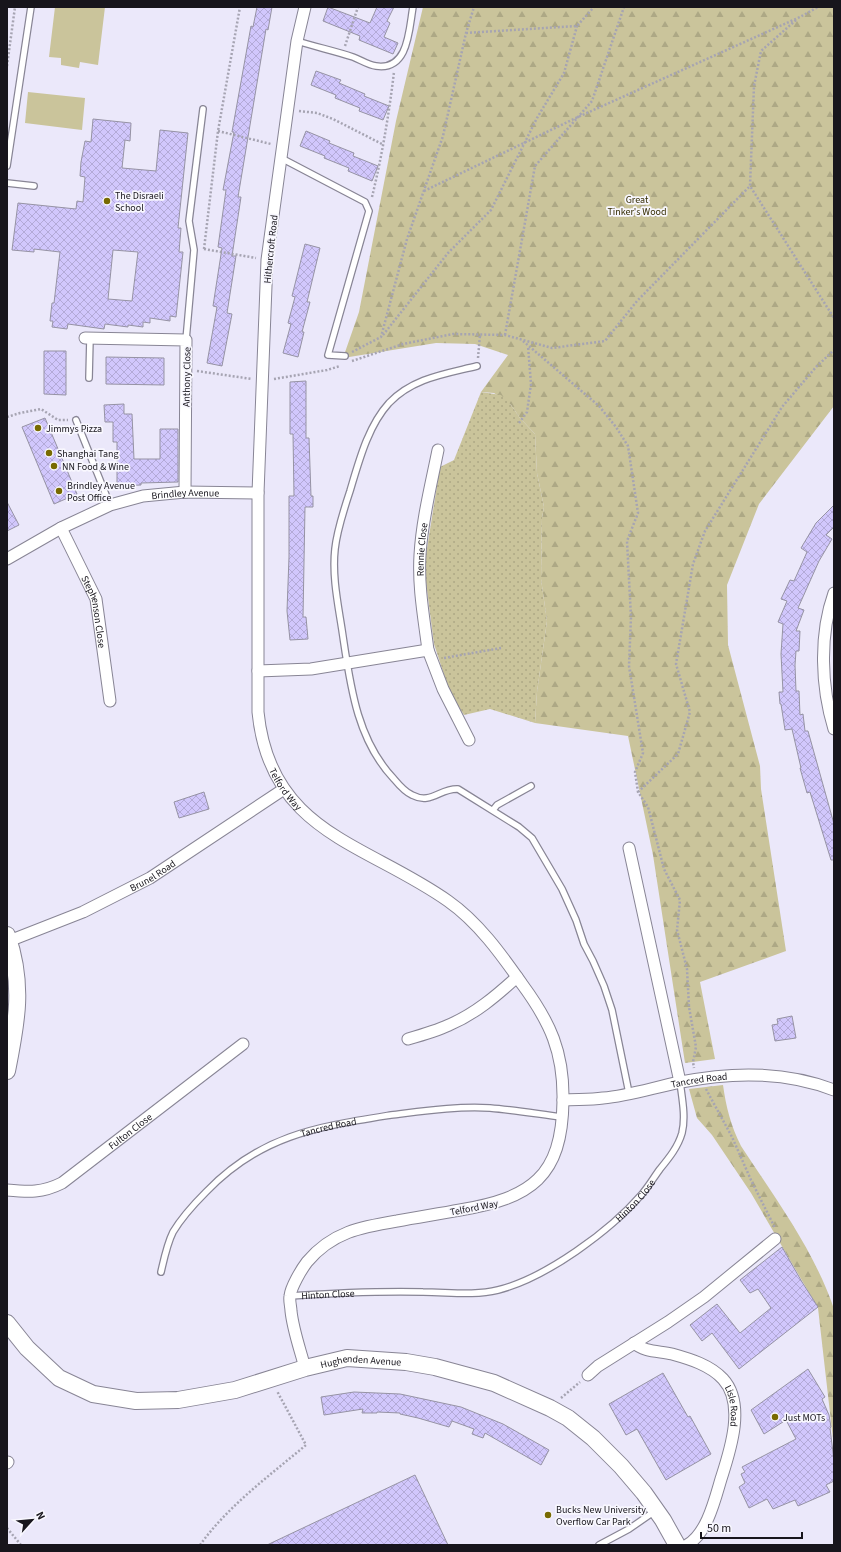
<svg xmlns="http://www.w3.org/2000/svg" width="841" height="1552" font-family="'Source Sans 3',sans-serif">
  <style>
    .forest { fill: url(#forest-firs) }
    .park { fill: url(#park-dots) }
    .pitch { fill: #cac49b }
    .building { fill: url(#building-cross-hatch); stroke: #9693a4; fill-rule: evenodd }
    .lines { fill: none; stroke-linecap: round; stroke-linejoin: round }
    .lane-casing { stroke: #888595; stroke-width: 8 }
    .street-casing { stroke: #888595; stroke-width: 13 }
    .secondary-casing { stroke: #888595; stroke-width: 18 }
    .path { stroke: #a6a4b2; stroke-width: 2.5; stroke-dasharray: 2 2; stroke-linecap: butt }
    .lane { stroke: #fff; stroke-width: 5.5 }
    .street { stroke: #fff; stroke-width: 11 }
    .secondary { stroke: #fff; stroke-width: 16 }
    .poi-dot { fill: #786a01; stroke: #f8f7fe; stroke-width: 1.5 }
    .labels { text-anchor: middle; stroke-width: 3.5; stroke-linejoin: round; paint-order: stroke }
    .poi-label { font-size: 10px; fill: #17151c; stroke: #f8f7fe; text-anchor: start }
    .park-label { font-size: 10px; fill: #342c00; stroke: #f8f7fe }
    .street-label { font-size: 10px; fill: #17151c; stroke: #f8f7fe }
  </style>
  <defs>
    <pattern id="forest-firs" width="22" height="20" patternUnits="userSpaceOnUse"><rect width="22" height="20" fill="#cac49b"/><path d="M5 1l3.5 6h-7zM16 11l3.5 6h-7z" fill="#ada885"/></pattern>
    <pattern id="park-dots" width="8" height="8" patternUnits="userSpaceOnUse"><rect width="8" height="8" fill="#cac49b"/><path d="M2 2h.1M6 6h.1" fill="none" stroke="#ada885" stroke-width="1.8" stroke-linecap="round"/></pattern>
    <pattern id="building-cross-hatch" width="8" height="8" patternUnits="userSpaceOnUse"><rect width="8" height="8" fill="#d1c7fc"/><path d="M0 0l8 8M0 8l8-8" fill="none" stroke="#b3aad7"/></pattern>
  </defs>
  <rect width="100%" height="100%" fill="#ebe8fa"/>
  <path class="forest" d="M423,7H834V406L759,504L727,585L728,645L760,766L761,789L786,951L700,982L715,1059L685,1063L653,855L628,736L535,723L537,692L547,621L541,579L542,518L544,507L537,473L535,434L520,418L511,405L494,393L481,392L508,355L475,344L436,343L343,358L359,312L396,121Z
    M723,1085C726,1107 731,1126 741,1146C775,1198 814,1250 834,1309V1448L818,1308L751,1193L712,1135L697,1118L689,1089Z"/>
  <path class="park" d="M481,392L501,395L511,405L520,418L535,434L537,473L544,507L542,518L541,579L547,621L537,692L535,723L490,709L464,715L450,693L434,644L424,567L440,467L454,460Z"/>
  <path class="pitch" d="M55,7H105L98,65L80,62L79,68L61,65V58L49,57Z
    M28,92L85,98L82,130L25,123Z"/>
  <path class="building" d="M257,7H272L268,30L266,29L238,197H241L232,256H236L227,313L232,314L222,366L207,363L217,307L213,306L222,248L218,247L226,190H223L234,132H232L251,26L253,27Z
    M328,7L370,23L377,7H394L387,21L390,23L384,37L398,43L393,54L359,40L360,36L323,21Z
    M316,71L341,80L339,83L365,94L364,96L389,106L383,120L359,111L360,108L335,98L336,95L311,85Z
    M93,119L131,123L130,141L125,140L122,168L156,171L160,130L188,133L178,228H181L179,252H183L176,317L170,316V321L150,318V323L143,322V327L128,325V327L105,324L104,329L68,324L67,329L52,327L53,321H50L52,303H54L60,252L34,249V252L12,250L18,203L76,209L77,201L83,202L85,177L80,176L81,162L85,141L91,142ZM113,250L138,252L132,301L108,299Z
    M306,131L330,141L329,143L354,153L353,156L378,166L372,181L348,171L349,168L324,158L325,156L300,146Z
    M305,244L320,248L307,302H310L302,332H304L298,357L283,353L291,324L288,323L295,297L292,296Z
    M44,351H66V395L44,394Z
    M106,357L164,358V385L106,384Z
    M306,381V438H309L311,496H313V507H305L303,617H306L308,639L290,640L287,611L289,557V496H294L293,434H290V382Z
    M124,404V414H132L134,459H160V429H178V482L141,483V485L117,486V442H113V422H105L104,405Z
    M45,418L77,494L54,504L22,427Z
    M7,502L19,525L7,531Z
    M834,505V527L826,535L832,539L819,561L798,608L804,610L796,631H800L799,651H796L795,665L796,691H799L800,715L803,714L805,731H808L834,824V860H831L810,792L807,793L800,768H801L792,729L785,730L781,704H780L779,692H783L781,654L783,624L778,622L787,601L781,599L790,580L794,581L807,552L801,548L816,523Z
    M204,792L209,809L179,818L174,802Z
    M792,1016L796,1038L775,1041L772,1025L778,1024L777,1019Z
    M782,1247L802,1282L818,1307L739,1369L712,1333L702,1341L690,1325L717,1304L740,1333L771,1308L758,1289L750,1293L740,1280Z
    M808,1369L825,1397L822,1399L829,1415L831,1427L830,1428L834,1461V1481L826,1485L830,1492L798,1506L795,1500L773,1509L767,1499L749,1508L739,1487L745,1483L741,1474L745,1472L742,1467L796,1439L786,1420L764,1434L751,1410Z
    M663,1373L688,1417L690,1416L711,1454L666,1480L637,1429L626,1435L609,1404Z
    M354,1392L400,1394L461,1407L503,1424L549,1450L541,1465L485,1433L483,1438L472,1434L474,1429L452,1421L449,1427L418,1418L400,1414V1413L377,1412V1413H362L363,1409L324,1415L321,1397Z
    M415,1475L448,1545H267Z"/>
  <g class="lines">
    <g class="lane-casing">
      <g id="lane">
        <path d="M297,41C316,47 335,51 353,57C361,60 368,65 376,66C409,71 409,29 413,7"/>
        <path d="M281,158L365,202L369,211L328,355L345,356"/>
        <path d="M7,166L31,7"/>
        <path d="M7,183L34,186"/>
        <path d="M186,340L194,250L189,221L203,109"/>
        <path d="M477,366C445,374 413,378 389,403C368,426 359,461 350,491C344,509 337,530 335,549C332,576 338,604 342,630C350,683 356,739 394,779C399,785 405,792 412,795C431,805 440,788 458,789L519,827L532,838L562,889L576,920L584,944L593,961L604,986L612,1010L629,1093"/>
        <path d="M89,378L90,338"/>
        <path d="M76,420L110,505"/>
        <path d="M493,810L497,805L531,786"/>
        <path id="s1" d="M161,1272C164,1259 167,1244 173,1232C182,1217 194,1204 206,1192C261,1135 316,1127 391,1115C424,1111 457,1106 490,1108C514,1110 538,1114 562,1117"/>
        <path id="s2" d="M290,1296C334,1293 379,1291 423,1292C448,1292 474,1296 498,1290C546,1278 610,1231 642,1194C649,1186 654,1177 660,1169C669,1158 678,1147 682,1133C686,1117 682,1098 680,1082"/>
        <path d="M599,1545L629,1529L655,1511"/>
      </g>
    </g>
    <g class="street-casing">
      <g id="street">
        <path id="s3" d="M305,7L297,41L267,260L258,493V712C270,833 366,843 448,901C478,922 501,954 522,984C550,1022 564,1052 563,1101C562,1177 531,1198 460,1210C439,1214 418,1217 397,1221C361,1227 332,1232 307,1262C301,1270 291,1287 290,1296C289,1301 291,1307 291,1311C293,1330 300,1349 305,1368"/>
        <path d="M85,338L186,340L185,492"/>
        <path id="s4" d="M61,528L96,599L110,701"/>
        <path id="s5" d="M7,559L61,528L110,505L143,496L185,492L258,493"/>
        <path d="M834,593C819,635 821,687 834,729"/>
        <path id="s6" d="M428,650C424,618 418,587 420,555C422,520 431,485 438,450"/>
        <path d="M258,671L311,669L428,650L443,689L469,740"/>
        <path d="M629,848L680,1082"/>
        <path id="s7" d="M9,941L83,912L150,878L284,789"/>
        <path d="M408,1039C422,1035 436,1031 449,1025C475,1014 496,996 517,977"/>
        <path id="s8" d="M563,1100C576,1099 590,1100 603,1098C629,1096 655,1087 681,1082C731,1072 785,1071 834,1090"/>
        <path id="s9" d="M7,1190C29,1192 42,1193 62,1183L243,1044"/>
        <path id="s10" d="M634,1343C644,1352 659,1351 672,1354C690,1359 710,1365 723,1379C746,1404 730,1451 721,1479C715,1499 707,1534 687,1545"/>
        <path d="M588,1375L598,1366L668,1322L704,1297L775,1239"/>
        <path d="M7,1463L8,1462"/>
      </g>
    </g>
    <g class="secondary-casing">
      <g id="secondary">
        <path d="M7,935C24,984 17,1021 7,1071"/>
        <path id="s11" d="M7,1323L27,1348L59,1378L93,1394L136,1401L178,1400L235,1390L305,1368L347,1358L406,1362L435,1367L494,1383L550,1408L568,1418L593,1438L621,1466L644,1493L663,1520L677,1545"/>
      </g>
    </g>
    <path class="path" d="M796,20L761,51L754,86L750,186L834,318
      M466,33L577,26L594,7
      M345,46L358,7
      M7,66L15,7
      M299,111L317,113L333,119L382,144
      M218,131L271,144
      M424,191L578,117L800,17L818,7
      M372,197C382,156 389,114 394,72
      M204,249L218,131L240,7
      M204,249L256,258
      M383,335L448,253L491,210L537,118L564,73L577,26
      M505,335L535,166L592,101L624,7
      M523,341L599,406L616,427L628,446L638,513L627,541L631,617L629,666L643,753L635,772L638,792L648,807L664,869L680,900L677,930L687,969L689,1007L696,1047L693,1062L694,1068
      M352,352L381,337L407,239L443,136L466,33L474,7
      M478,358L480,335
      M352,361L403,344L453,334L505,335L552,348L605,341L637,301L750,186
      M197,371L252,379
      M274,379L327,370L340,366
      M7,417L20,413L41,409L58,420H68
      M519,423L527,412L531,384L528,346
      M444,658L501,648
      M638,792L678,754L690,712L676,664L693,564L705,531L782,407L816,367L834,350
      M706,1089L732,1137L751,1180L775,1228
      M561,1398L580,1382
      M7,1528L21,1545
      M200,1545C228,1506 269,1476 306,1445L277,1391"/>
    <use href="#lane" class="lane"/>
    <use href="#street" class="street"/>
    <use href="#secondary" class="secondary"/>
  </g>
  <g class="poi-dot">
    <circle cx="107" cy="201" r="4"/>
    <circle cx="38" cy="428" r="4"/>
    <circle cx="49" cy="453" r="4"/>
    <circle cx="54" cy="466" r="4"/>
    <circle cx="59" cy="491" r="4"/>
    <circle cx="775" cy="1417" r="4"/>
    <circle cx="548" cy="1515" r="4"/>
  </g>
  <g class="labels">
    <g class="poi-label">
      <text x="115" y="199">The Disraeli<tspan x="115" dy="12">School</tspan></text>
      <text x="46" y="432">Jimmys Pizza</text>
      <text x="57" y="457">Shanghai Tang</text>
      <text x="62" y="470">NN Food &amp; Wine</text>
      <text x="67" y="489">Brindley Avenue<tspan x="67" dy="12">Post Office</tspan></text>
      <text x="783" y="1421">Just MOTs</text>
      <text x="556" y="1513">Bucks New University<tspan x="556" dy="12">Overflow Car Park</tspan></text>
    </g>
    <g class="park-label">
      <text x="637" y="203">Great<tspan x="637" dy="12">Tinker's Wood</tspan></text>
    </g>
    <g class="street-label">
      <text transform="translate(270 249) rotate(-84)" y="4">Hithercroft Road</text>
      <text transform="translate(186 377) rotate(-89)" y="4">Anthony Close</text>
      <text dy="4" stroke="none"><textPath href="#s5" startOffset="193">Brindley Avenue</textPath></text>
      <text dy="4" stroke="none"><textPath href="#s6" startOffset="101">Rennie Close</textPath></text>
      <text dy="4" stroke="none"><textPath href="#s4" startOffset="91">Stephenson Close</textPath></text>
      <text dy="4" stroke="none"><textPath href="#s3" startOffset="791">Telford Way</textPath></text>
      <text dy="4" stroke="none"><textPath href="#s7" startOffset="158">Brunel Road</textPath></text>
      <text dy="4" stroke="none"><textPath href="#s8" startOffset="138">Tancred Road</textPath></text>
      <text dy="4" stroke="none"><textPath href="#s1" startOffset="235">Tancred Road</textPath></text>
      <text dy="4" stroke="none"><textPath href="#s9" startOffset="142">Fulton Close</textPath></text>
      <text dy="4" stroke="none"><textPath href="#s2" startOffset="374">Hinton Close</textPath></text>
      <text transform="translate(474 1207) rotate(-11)" y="4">Telford Way</text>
      <text dy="4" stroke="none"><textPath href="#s2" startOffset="38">Hinton Close</textPath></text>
      <text dy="4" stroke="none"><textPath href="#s11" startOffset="387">Hughenden Avenue</textPath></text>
      <text dy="4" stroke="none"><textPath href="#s10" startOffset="127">Lisle Road</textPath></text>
    </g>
  </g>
  <rect width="841" height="1552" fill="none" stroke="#17151c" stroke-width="16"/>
  <g transform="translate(32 1520) rotate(63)" stroke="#f8f7fe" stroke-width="3" paint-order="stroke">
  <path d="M0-3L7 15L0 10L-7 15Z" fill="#17151c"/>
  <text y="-6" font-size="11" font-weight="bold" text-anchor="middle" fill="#17151c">N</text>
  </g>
  <path d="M701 1532v6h101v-6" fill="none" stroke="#17151c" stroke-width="2"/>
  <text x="707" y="1532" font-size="12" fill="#17151c" stroke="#f8f7fe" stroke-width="3" paint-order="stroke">50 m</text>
</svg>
